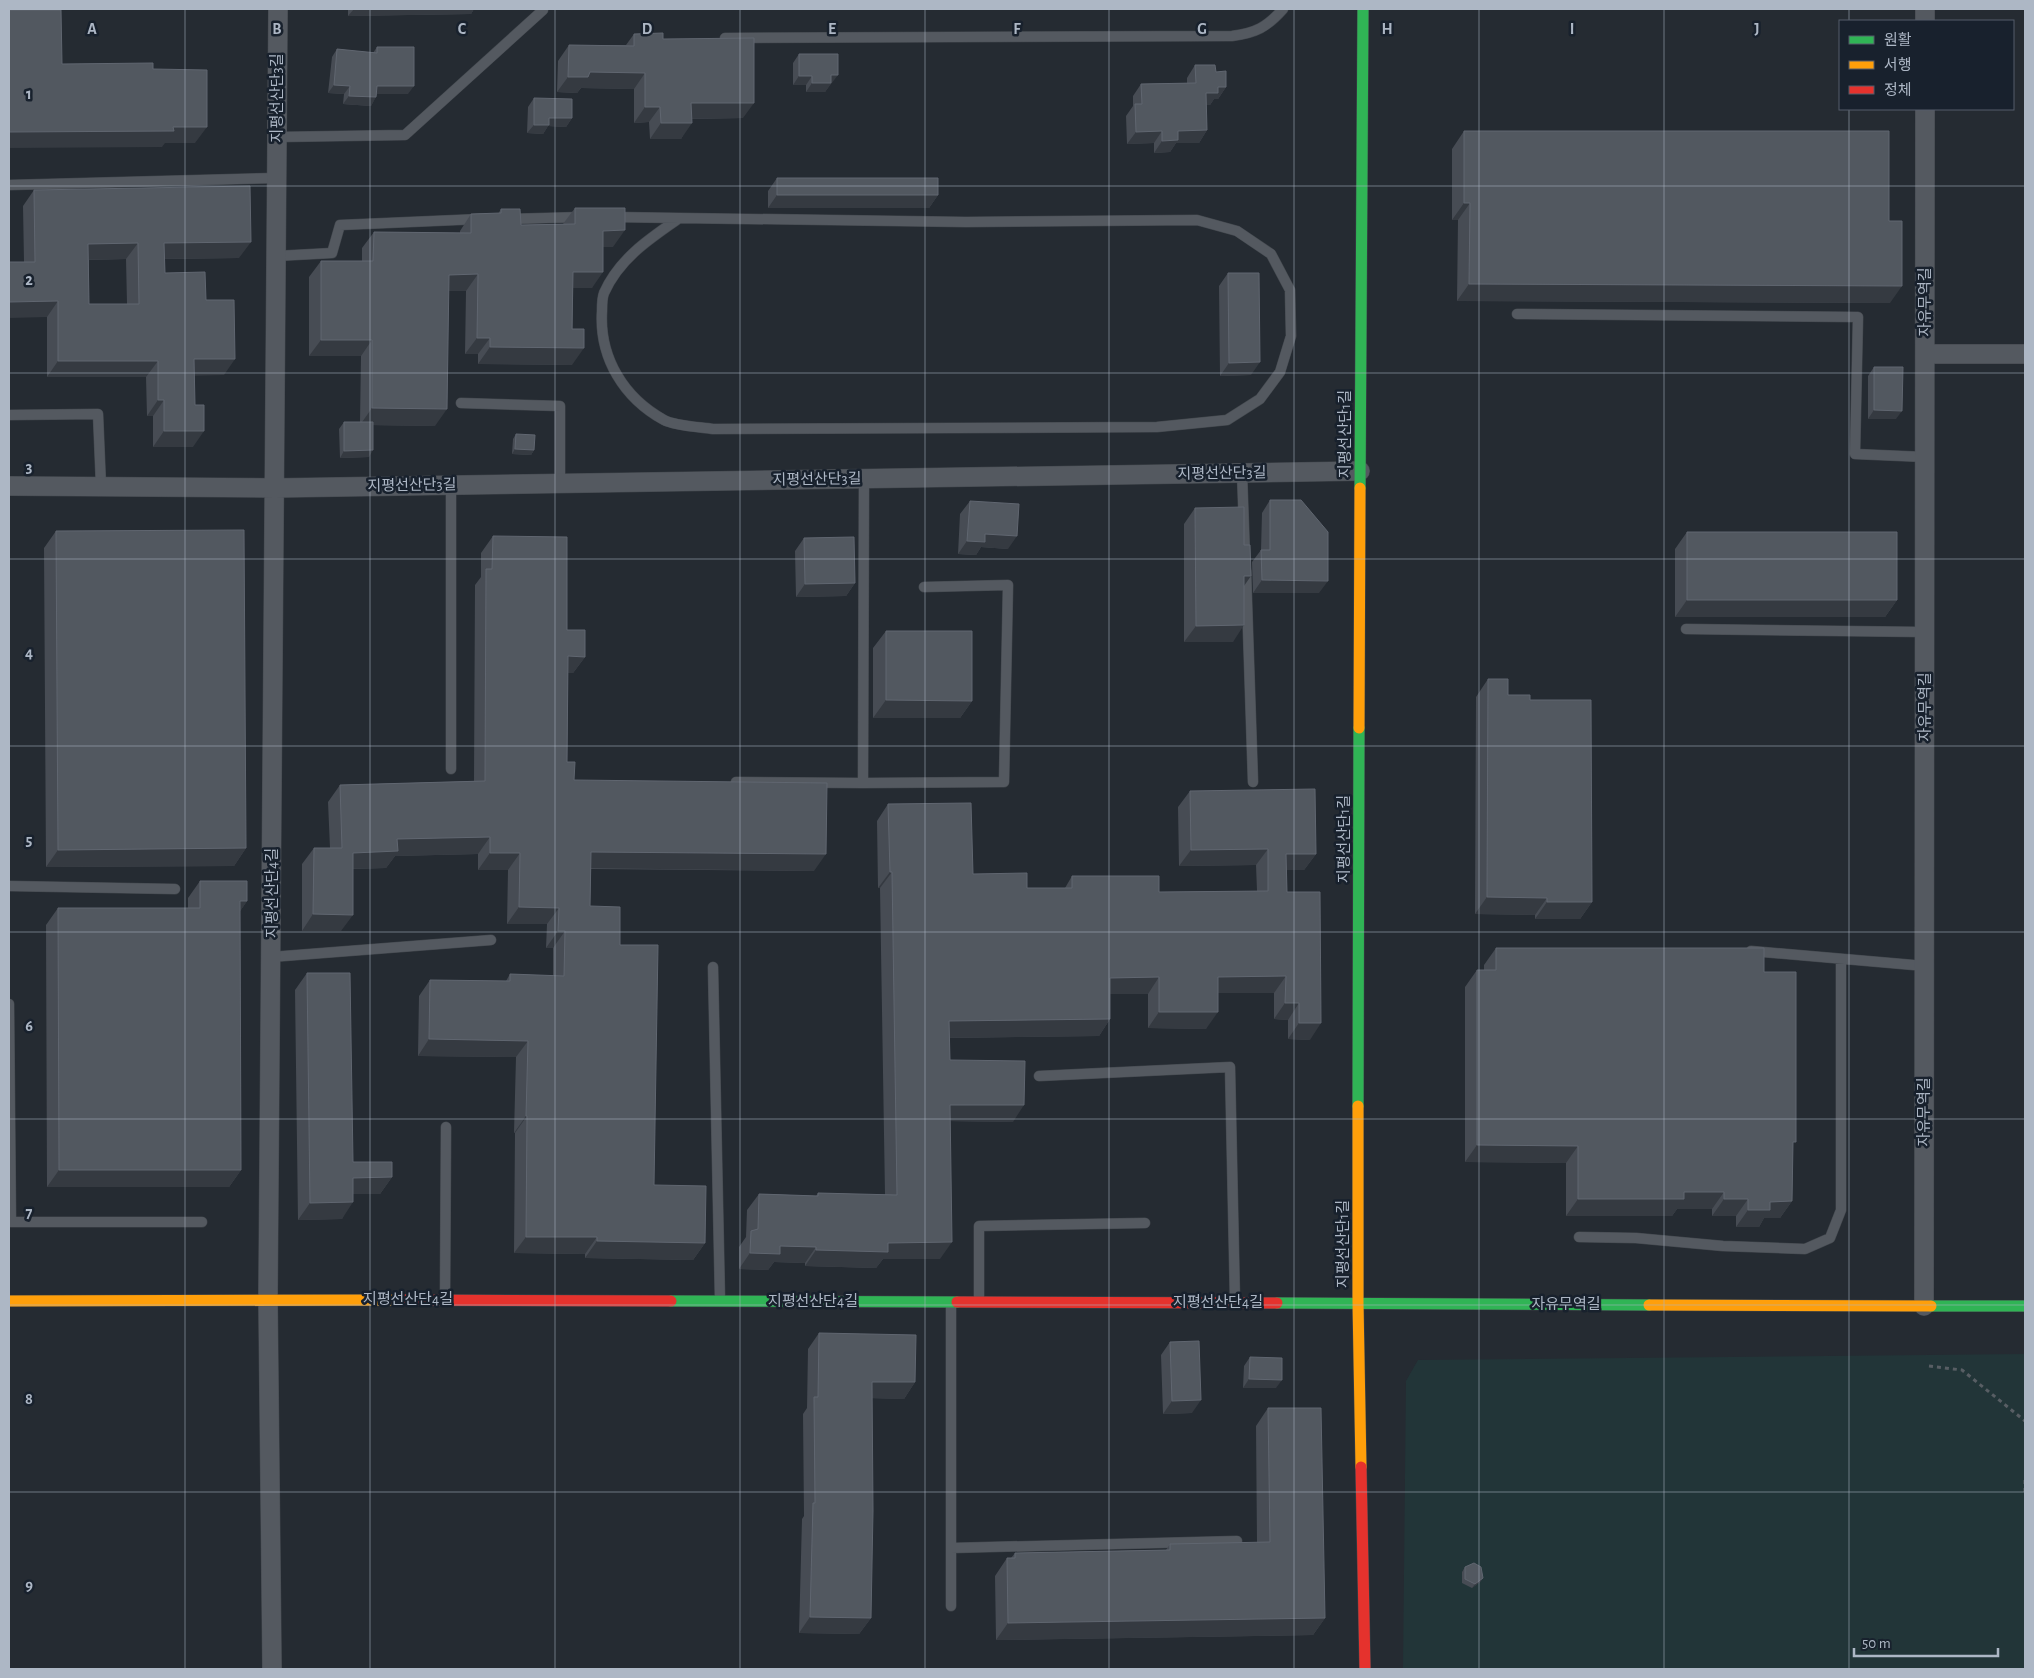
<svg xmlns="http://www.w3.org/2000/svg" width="2034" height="1678" font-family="'Alegreya Sans','Noto Sans KR',sans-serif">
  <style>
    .green { fill: #223538 }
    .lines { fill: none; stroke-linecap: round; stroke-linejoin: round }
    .lane-casing { stroke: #42474d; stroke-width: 11 }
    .street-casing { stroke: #42474d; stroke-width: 20 }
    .fast-casing { stroke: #42474d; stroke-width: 12 }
    .slow-casing { stroke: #42474d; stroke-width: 12 }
    .jam-casing { stroke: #42474d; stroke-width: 12 }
    .path { stroke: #585e64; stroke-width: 3; stroke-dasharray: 4 4; stroke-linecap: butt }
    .lane { stroke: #545960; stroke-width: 10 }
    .street { stroke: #545960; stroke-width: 19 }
    .fast { stroke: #30b455; stroke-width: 11 }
    .slow { stroke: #ff9f0a; stroke-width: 11 }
    .jam { stroke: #e5322d; stroke-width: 11 }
    .wall { fill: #474c54; fill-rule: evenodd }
    .shaded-wall { fill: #353a41 }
    .building { fill: #525860; stroke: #606670; fill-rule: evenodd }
    .grid { fill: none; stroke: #adb7c5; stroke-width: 1; stroke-opacity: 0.55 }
    .labels { text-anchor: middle; stroke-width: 5; stroke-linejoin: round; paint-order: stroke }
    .street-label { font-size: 15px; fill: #adb7c5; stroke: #18212d }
    .grid-label { font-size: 16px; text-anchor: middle; font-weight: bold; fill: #adb7c5; stroke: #18212d; stroke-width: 5; stroke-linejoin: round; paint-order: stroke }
  </style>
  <rect width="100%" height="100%" fill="#252b32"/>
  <path class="green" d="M2025,1354V1669H1403L1406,1381L1418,1360Z"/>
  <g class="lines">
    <g class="lane-casing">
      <path id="lane" d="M725,38L1232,36C1256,33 1267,27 1283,9
        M277,137L405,135L543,10
        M9,185L277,178
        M612,217L966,222L1197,220L1237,231L1271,254L1290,290L1291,336L1280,372L1260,399L1227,420L1157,427L713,429C700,427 675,426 664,420C624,398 599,358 602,311C602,306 602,298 604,293C619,259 649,239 678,219
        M509,219L582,217
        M276,256L332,253L340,225L480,219
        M1517,314L1858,317L1855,454L1925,457
        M461,403L560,406V483
        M9,415L98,414L101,486
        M1242,473L1245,556
        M451,485V769
        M1246,571L1253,782
        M1686,629L1925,632
        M736,782L863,783L864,478
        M863,783L1004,782L1008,585L924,587
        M9,886L175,889
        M1751,951L1925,966
        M271,957L491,940
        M713,967L720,1300
        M9,1004L11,1221
        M1039,1076L1230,1067L1235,1301
        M9,1222H202
        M1579,1237L1636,1238L1723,1246L1805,1249L1830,1238L1841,1210V959
        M445,1299L446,1127
        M979,1301V1226L1145,1223
        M951,1303V1606
        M951,1548L1237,1541"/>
    </g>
    <g class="street-casing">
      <path id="street" d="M1925,21V9
        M1925,354H2025
        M9,486L275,488L1360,471
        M1924,1306L1925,109
        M272,1669L268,1299L278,9"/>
    </g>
    <g class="fast-casing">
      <path id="fast" d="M1360,488L1363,9
        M1358,1106L1359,728
        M671,1301L957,1302
        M1277,1303L1649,1305
        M1931,1306H2025"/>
    </g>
    <g class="slow-casing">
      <path id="slow" d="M1359,728L1360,488
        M1358,1106V1303L1361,1467
        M9,1301L401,1300
        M1649,1305L1931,1306"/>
    </g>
    <g class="jam-casing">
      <path id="jam" d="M401,1300L671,1301
        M957,1302L1277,1303
        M1361,1467L1365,1669"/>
    </g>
    <path class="path" d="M1929,1366L1962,1370L2025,1421
      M2025,1480V1496"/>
    <use href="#lane" class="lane"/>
    <use href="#street" class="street"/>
    <use href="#fast" class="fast"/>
    <use href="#slow" class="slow"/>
    <use href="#jam" class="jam"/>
  </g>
  <path class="wall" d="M348,9H474L471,14L348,16Z
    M634,34L663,39L743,118L692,119L681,139H650L649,122L634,123V89L581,88L577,93L557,92L558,61L569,45H626Z
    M377,47L408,94H377L371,106L343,104L344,94L328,93L332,57L337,49L373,53Z
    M799,54L832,83H831L825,92H806V85H793V63Z
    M1195,65L1216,72L1226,87L1218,99H1214L1210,105H1206L1207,130L1199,143H1176L1170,152L1154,153V143L1127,144L1126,116L1133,106V96L1141,84L1187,83V78Z
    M534,98L572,118L566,127L548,126L543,134L527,133L528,107Z
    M1464,131L1889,221L1890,303L1457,301L1458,220H1452V149Z
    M777,178L938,195L929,208H768V191Z
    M34,190L239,258L165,259V273L206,300L224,375H194L193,447H153V416H147L146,377H47V317L24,262L23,206ZM126,259L127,304H89V260Z
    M575,208L613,247H603L592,288H573L572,365L478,364V354H465L466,291H448L435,426L373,425L369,457L340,458L339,429L344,422H360L361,356H309V277L321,261H362V248L374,232L460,233V231L471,214H498L501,209L521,225L563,224Z
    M1228,273L1251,375L1220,376L1219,286Z
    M1874,367L1896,419H1868V376Z
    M516,434L534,450L531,455L512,454L513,439Z
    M1270,500L1319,593H1253L1252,562L1261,550L1262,513Z
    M970,501L1008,549L981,547L976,555L958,554L960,514Z
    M1195,508L1244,586L1233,642H1184V524Z
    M56,531L246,848L234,866L46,867L44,548Z
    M1687,532L1897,600L1885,617H1675V549Z
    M493,536L567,630L585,657L573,673H568L567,762L574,780L814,871L591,869L590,906L620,945L654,1185L705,1243L693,1260L585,1258V1254L514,1253L515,1133H514L516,1057L418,1056L419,996L430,980L506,981L510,974L553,976V948H546L547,924H507L508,870H478V854L395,856L386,868L353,869L341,931H302V864L314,848H330L328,802L340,785L474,781L475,585L481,577V553Z
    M804,538L855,583L846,596L796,597L795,551Z
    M886,631L972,701L960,718H873V648Z
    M1488,679L1508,695L1530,700L1592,902L1580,919H1535V915L1475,914L1476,697Z
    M1190,791L1316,854L1304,870H1287V892L1310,1040L1288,1039V1020L1274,1019V993H1218L1206,1029L1148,1028V994H1110V1019L1099,1036L950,1038V1060L1013,1122L950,1121L940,1259H883L876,1268L805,1266V1263L774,1262L768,1270L739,1269V1247L746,1237L747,1210L759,1194L816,1196L818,1193L885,1195L880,888H878L877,821L888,804L973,874L1027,888H1065L1072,876L1159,892L1257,891L1256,865L1179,866L1178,807Z
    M200,881L247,901L240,911L241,1170L229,1187H47L46,925L58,908H188V898Z
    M1496,948L1764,972L1793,1146L1792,1201L1780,1218H1764L1759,1227H1736V1216H1712V1209H1677L1672,1216H1566V1163L1465,1162V987L1477,970H1484V965Z
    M307,973L353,1162L392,1177L380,1194H353L342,1219L298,1220L295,990Z
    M819,1333L915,1382L904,1399L872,1398L871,1618L859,1634L799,1633L802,1519L804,1516L803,1414L807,1408L808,1349Z
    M1170,1342L1192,1413L1163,1414L1161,1355Z
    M1250,1357L1276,1388H1243L1244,1366Z
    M1268,1408L1325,1618L1313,1635L996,1640L995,1576L1007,1558H1011L1015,1553L1166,1550L1170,1544L1257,1543L1256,1426Z
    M1465,1567L1483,1578L1480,1582L1472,1588L1462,1583V1572Z"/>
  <path class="shaded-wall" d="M354,9H474L471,14L348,16Z
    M590,72L645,73L634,89L581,88L577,93L557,92L568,77Z
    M831,75H838L825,92H806L812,83Z
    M799,76H812L806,85H793Z
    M334,85L350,86L344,94L328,93Z
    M377,86H414L408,94H371Z
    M1218,87H1226L1218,99H1214L1210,105H1197L1206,93Z
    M349,96L376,97L371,106L343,104Z
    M691,103H754L743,118L680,119Z
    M645,107H660L649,122L634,123Z
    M549,118H572L566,127L548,126L543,134L527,133L534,125Z
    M661,123H692L681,139H650Z
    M173,127H207L195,143H165L162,147L9,148V132Z
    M1207,130L1199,143H1176L1170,152L1154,153L1162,141L1178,131Z
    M1162,131L1154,143L1127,144L1136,132Z
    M777,195H938L929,208H768Z
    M1464,203H1470L1458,220H1452Z
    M625,230L613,247H592L603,231Z
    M251,242L239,258L153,259L164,243Z
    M138,243L126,259L77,260L88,244Z
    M573,272H603L592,288H562Z
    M478,274L466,291H437L449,275Z
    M1469,284L1902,286L1890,303L1457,301Z
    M58,301L47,317L9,318V302Z
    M477,338H490L478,354H465Z
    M321,340H372L361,356H309Z
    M490,347L584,348L572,365L478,364Z
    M194,359H235L224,375L183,376Z
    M58,361H158L146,377H47Z
    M1260,362L1251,375L1220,376L1229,363Z
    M158,400H164L153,416H147Z
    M372,408L447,409L435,426L360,425Z
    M1874,410L1902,411L1896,419H1868Z
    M164,431H204L193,447H153Z
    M515,449L534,450L531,455L512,454Z
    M373,450L369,457L340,458L344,451Z
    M985,534L1017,536L1008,549L981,547L976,555L958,554L967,541Z
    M1244,576H1251L1239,593Z
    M1262,580L1328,581L1319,593H1253Z
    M855,583L846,596L796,597L805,584Z
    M1687,600H1897L1885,617H1675Z
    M1244,625L1233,642H1184L1196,626Z
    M568,656L585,657L573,673H556Z
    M886,700L972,701L960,718H873Z
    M490,837L478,854L395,856L386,868L341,869L353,853L397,839Z
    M246,848L234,866L46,867L58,850Z
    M1268,849L1256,865L1179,866L1191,850Z
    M591,852L826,854L814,871L579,868Z
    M490,853H520L508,870H478Z
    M1286,854H1316L1304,870H1275Z
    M890,872H892L880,888H878Z
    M1487,897L1547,898L1535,915L1475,914Z
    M240,901H247L235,919Z
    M1547,902H1592L1580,919H1535Z
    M519,907L559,908L547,924H507Z
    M313,914L353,915L341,931H302Z
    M558,931H565L553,948H546Z
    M1286,976L1274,993H1206L1218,977Z
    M1159,977L1148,994H1098L1110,978Z
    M1285,1003H1299L1288,1020L1274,1019Z
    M1159,1012H1218L1206,1029L1148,1028Z
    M1110,1019L1099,1036L938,1038L949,1021Z
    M1299,1023H1321L1310,1040L1288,1039Z
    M429,1039L528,1041L516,1057L418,1056Z
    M950,1105H1024L1013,1122L939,1121Z
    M526,1116H527L515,1133H514Z
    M1477,1145L1578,1146L1566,1163L1465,1162Z
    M59,1170H241L229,1187H47Z
    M392,1177L380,1194H341L353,1178Z
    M1684,1192H1724L1712,1209H1677L1672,1216H1566L1578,1199Z
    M1724,1199H1748L1736,1216H1712Z
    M1792,1201L1780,1218H1764L1759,1227H1736L1748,1210L1770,1202Z
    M353,1202L342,1219L298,1220L310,1203Z
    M526,1237H597L585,1254L514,1253Z
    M597,1241L705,1243L693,1260L585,1258Z
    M952,1242L940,1259H883L876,1268L805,1266L816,1250L888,1243Z
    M780,1246L816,1247L805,1263L774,1262L768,1270L739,1269L750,1253Z
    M1249,1379L1282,1380L1276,1388H1243Z
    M872,1382H915L904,1399L861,1398Z
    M1201,1400L1192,1413L1163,1414L1172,1401Z
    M1483,1578L1480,1582L1472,1588L1475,1584Z
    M810,1617L871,1618L859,1634L799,1633Z
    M1325,1618L1313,1635L996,1640L1008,1623Z"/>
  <path class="building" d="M9,10H61L62,64L153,63V69L207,70V127H173L174,131L9,132Z
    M663,33V39L754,38V103H691L692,123H661L660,107H645V73L590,72L588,77H568L569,45L634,46V34Z
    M377,47H414V86H377L376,97L349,96L350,86L334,85L337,49L377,53Z
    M799,54H838V75H831V83H812V76H799Z
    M1195,65H1215L1216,72L1226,71V87H1218V93H1206L1207,130L1178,131V140L1162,141V131L1136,132L1135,104H1142L1141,84L1196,83Z
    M534,98L572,99V118H549V125H534Z
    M1464,131H1889V221H1902V286L1469,284L1470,203H1464Z
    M777,178H938V195H777Z
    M250,186L251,242L164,243L165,273L205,272L206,300H234L235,359H194L195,405H204V431H164V400H158V361H58V301L9,302V262H35L34,190ZM138,243L139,304H89L88,244Z
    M575,208H625V230L603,231V272H573L572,329H584V348L490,347V338H477L478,274L449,275L447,409L372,408V340H321V261H373L374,232L471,233V214L501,213V209H520L521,225L575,224Z
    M1228,273H1259L1260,362L1229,363Z
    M1874,367H1903L1902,411L1874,410Z
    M344,422H373V450L344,451Z
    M516,434L535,435L534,450L515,449Z
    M1270,500H1301L1328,532V581L1262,580L1261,550H1270Z
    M970,501L1019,504L1017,536L985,534V542L967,541Z
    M1244,507V545H1250L1251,576H1244V625L1196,626L1195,508Z
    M244,530L246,848L58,850L56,531Z
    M1687,532H1897V600H1687Z
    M493,536L567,537V630H585V657L568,656L567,762H575L574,780L827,783L826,854L591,852L590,906L620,907V945H658L654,1185L706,1186L705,1243L597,1241V1237H526L527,1116H526L528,1041L429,1039L430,980L510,981V974L564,976L565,931H558L559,908L519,907L520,853H490V837L397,839L398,851L353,853V915L313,914L314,848H342L340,785L485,781L486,569H492Z
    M854,537L855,583L805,584L804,538Z
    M886,631H972V701L886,700Z
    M1488,679H1508V695H1530V700H1591L1592,902H1547V898L1487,897Z
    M1315,789L1316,854H1286L1287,892H1320L1321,1023H1299V1003H1285L1286,976L1218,977V1012H1159V977L1110,978V1019L949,1021L950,1060L1025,1061L1024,1105H950L952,1242L888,1243V1252L816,1250V1247L780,1246V1254L750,1253L751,1231L758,1229L759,1194L818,1196V1193L897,1195L892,872H890L888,804L971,803L973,874L1027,873V888H1072V876H1159V892L1268,891V849L1191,850L1190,791Z
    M200,881H247V901H240L241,1170H59L58,908H200Z
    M1496,948H1764V972H1796V1142H1793L1792,1201L1770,1202V1210H1748V1199H1724V1192H1684V1199H1578V1146L1477,1145V970H1496Z
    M307,973H350L353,1162H392V1177L353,1178V1202L310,1203Z
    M819,1333L916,1335L915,1382H872L873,1511L871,1618L810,1617L813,1503H815L814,1397H818Z
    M1199,1341L1201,1400L1172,1401L1170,1342Z
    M1250,1357L1282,1358V1380L1249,1379Z
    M1268,1408H1321L1325,1618L1008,1623L1007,1558H1015V1553L1170,1550V1544L1270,1542Z
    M1474,1563L1481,1567L1483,1578L1475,1584L1465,1579V1567Z"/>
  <path class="grid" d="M185,9V1669M370,9V1669M555,9V1669M740,9V1669M925,9V1669M1109,9V1669M1294,9V1669M1479,9V1669M1664,9V1669M1849,9V21M1849,109V1669M9,186H2025M9,373H2025M9,559H2025M9,746H2025M9,932H2025M9,1119H2025M9,1305H2025M9,1492H2025"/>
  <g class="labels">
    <g class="street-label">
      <text transform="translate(277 98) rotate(-90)" y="5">지평선산단3길</text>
      <text transform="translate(1925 302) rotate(-90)" y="5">자유무역길</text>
      <text transform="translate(1345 434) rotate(-90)" y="5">지평선산단1길</text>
      <text transform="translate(1222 473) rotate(-1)" y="5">지평선산단3길</text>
      <text transform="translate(817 479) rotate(-1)" y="5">지평선산단3길</text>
      <text transform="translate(412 485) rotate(-1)" y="5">지평선산단3길</text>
      <text transform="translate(1925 707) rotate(-90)" y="5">자유무역길</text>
      <text transform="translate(1344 839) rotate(-90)" y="5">지평선산단1길</text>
      <text transform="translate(272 893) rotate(-90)" y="5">지평선산단4길</text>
      <text transform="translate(1924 1112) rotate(-90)" y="5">자유무역길</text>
      <text transform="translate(1343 1244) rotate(-90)" y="5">지평선산단1길</text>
      <text x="408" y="1304">지평선산단4길</text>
      <text x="813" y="1306">지평선산단4길</text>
      <text x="1218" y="1307">지평선산단4길</text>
      <text x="1566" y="1309">자유무역길</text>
    </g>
  </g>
  <g class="grid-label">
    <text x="92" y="34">A</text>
    <text x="277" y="34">B</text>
    <text x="462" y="34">C</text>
    <text x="647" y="34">D</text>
    <text x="832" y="34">E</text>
    <text x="1017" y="34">F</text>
    <text x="1202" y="34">G</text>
    <text x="1387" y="34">H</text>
    <text x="1572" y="34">I</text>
    <text x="1757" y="34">J</text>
    <text x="29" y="99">1</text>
    <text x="29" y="285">2</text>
    <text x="29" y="472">3</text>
    <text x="29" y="658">4</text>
    <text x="29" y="845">5</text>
    <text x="29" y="1031">6</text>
    <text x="29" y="1218">7</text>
    <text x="29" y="1404">8</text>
    <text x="29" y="1590">9</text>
  </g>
  <rect width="2034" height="1678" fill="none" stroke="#adb7c5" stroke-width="20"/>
  <rect x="1839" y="20" width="175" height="90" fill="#18212d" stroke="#545d6a"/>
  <rect x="1849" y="36" width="25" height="8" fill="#30b455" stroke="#545d6a"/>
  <text x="1884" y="45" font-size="15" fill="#adb7c5">원활</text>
  <rect x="1849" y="61" width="25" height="8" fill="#ff9f0a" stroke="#545d6a"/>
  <text x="1884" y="70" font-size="15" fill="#adb7c5">서행</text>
  <rect x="1849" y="86" width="25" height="8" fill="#e5322d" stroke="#545d6a"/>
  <text x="1884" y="95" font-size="15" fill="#adb7c5">정체</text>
  <path d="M1854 1648v8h144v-8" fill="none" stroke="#adb7c5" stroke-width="2.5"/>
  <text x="1862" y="1648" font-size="15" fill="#adb7c5" stroke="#18212d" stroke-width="4" paint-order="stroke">50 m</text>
</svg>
